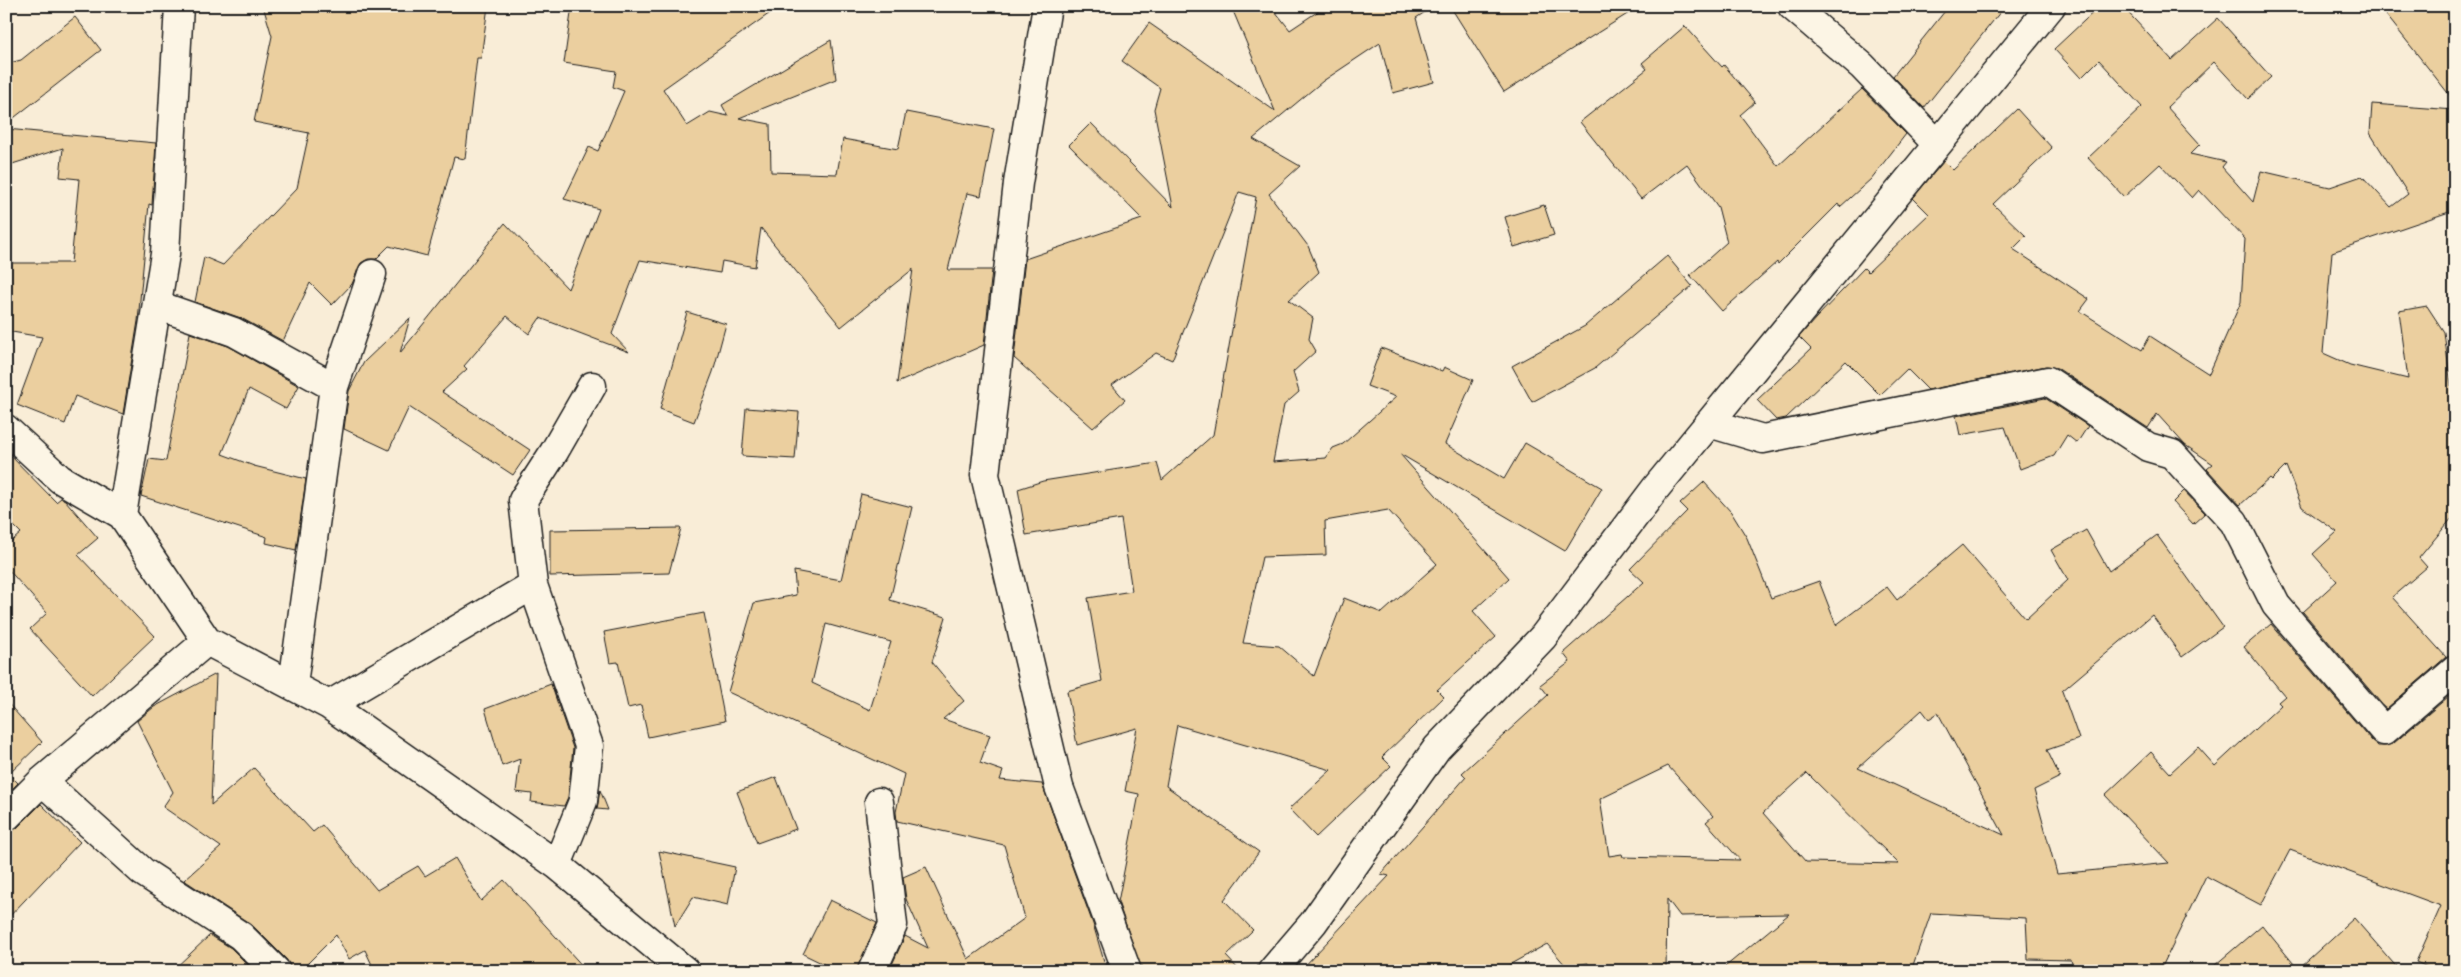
<svg xmlns="http://www.w3.org/2000/svg" width="2461" height="977" font-family="'Shantell Sans',sans-serif">
  <style>
    .building { fill: #ebcf9f; stroke: #1c1c1c; fill-rule: evenodd }
    .lines { fill: none; stroke-linecap: round; stroke-linejoin: round }
    .minor-casing { stroke: #1c1c1c; stroke-width: 31 }
    .minor { stroke: #fcf5e5; stroke-width: 28 }
  </style>
  <rect width="100%" height="100%" fill="#f9edd7"/>
  <filter id="ink" filterUnits="userSpaceOnUse"><feTurbulence type="fractalNoise" baseFrequency=".02" numOctaves="2"/><feDisplacementMap in="SourceGraphic" scale="10" xChannelSelector="R" yChannelSelector="G"/><feConvolveMatrix kernelMatrix="1 2 1 2 8 2 1 2 1" color-interpolation-filters="sRGB"/></filter>
  <g filter="url(#ink)">
    <path class="building" d="M263,6H488L481,58H477L465,159L454,157L427,256L389,246L376,259H368L361,263L352,284L332,305L310,283L283,341L241,318L195,302L204,257L223,265L297,188L309,133L254,122L272,36Z
      M572,6H780L663,89L687,126L710,112L728,116L722,105L831,40L836,79L739,118L770,124L771,172L837,174L843,139L898,149L906,112L994,129L981,196L967,193L948,270H992L984,345L897,383L913,269L841,327L761,228L755,267L722,261L720,273L640,260L612,334L629,352L540,318L529,334L507,316L464,366L467,369L442,392L530,450L513,475L409,407L389,450L344,429L349,391L364,362L410,318L400,353L505,223L568,289L599,209L564,199L589,147L598,151L624,91L613,87L616,71L564,63Z
      M1231,6H1271L1290,30L1326,6H1434L1416,18L1434,82L1393,93L1380,43L1323,81L1253,139L1300,166L1269,194L1308,246L1319,272L1289,300L1313,318L1309,339L1316,351L1293,372L1299,392L1284,405L1273,462L1326,458L1333,448L1343,444L1396,397L1367,386L1381,348L1442,371L1444,367L1473,380L1445,444L1504,479L1525,443L1602,488L1565,551L1400,454L1509,578L1473,611L1496,637L1437,690L1444,697L1382,757L1391,766L1316,837L1289,809L1331,770L1177,725L1166,786L1259,852L1224,900L1253,930L1226,956L1240,971H1142L1118,902L1139,794L1125,791L1137,728L1077,745L1067,691L1102,681L1088,598L1132,591L1121,519L1026,535L1018,489L1043,481L1157,463L1162,480L1213,435L1256,197L1239,192L1172,360L1156,353L1112,385L1125,400L1093,428L1014,358L1025,259L1142,219L1069,145L1091,123L1173,207L1154,109L1160,88L1122,61L1149,23L1275,111ZM1388,510L1437,564L1382,613L1344,598L1314,676L1279,646L1243,643L1262,557L1326,555L1325,521Z
      M1450,6H1640L1504,92Z
      M1949,6H2005L1924,108L1893,76Z
      M2100,6H2122L2172,60L2218,18L2271,77L2248,99L2214,62L2167,107L2200,144L2190,154L2226,162L2222,167L2253,202L2261,171L2330,187L2362,176L2391,207L2408,194L2370,133L2372,104L2455,110V210L2332,252L2323,353L2350,365L2408,379L2399,311L2427,306L2444,332L2451,386H2455V471H2450L2452,518L2419,558L2427,567L2392,597L2446,657L2386,709L2303,612L2337,581L2313,554L2337,532L2302,507L2286,466L2272,480L2270,478L2240,505L2207,469L2213,464L2185,445L2157,414L2148,428L2057,368L2046,366L1928,390L1907,369L1880,395L1846,361L1786,418L1776,420L1757,400L1811,349L1799,337L1816,318L1864,268L1868,272L1929,214L1913,198L1944,161L1953,170L2017,109L2052,148L1993,204L2026,236L2013,249L2089,299L2080,311L2142,350L2150,336L2209,374L2241,302L2245,239L2199,190L2192,198L2160,164L2124,197L2088,158L2142,107L2099,60L2081,78L2054,49Z
      M2379,6H2444L2455,19V102Z
      M75,17L101,50L6,124V64L21,60Z
      M1685,26L1722,67L1724,65L1755,102L1740,115L1778,166L1862,89L1906,134L1871,179L1840,207L1838,204L1778,264L1777,262L1722,311L1690,275L1727,242L1718,207L1687,164L1641,199L1580,122L1647,69L1642,63Z
      M6,129L156,143L152,205L149,204L138,321L123,414L75,396L65,424L17,405L42,337L6,331V263H71L79,179L60,177L63,148L6,166Z
      M1544,205L1554,235L1514,247L1505,217Z
      M1667,256L1692,286L1595,368L1532,402L1512,366L1585,326Z
      M687,312L726,324L713,372L694,422L660,409Z
      M190,333L228,346L299,386L286,409L249,389L222,454L254,466L306,479L296,550L266,543L267,537L141,496L149,459L166,461Z
      M2045,398L2088,426L2077,443L2067,435L2054,456L2020,469L2005,427L1960,435L1956,416Z
      M746,408L799,412L795,459L742,456Z
      M6,451L56,502L61,498L65,500L98,538L78,555L155,636L92,696L30,629L47,613L6,567V546L21,533L6,518Z
      M1704,482L1731,512L1747,538L1771,598L1819,581L1836,625L1887,587L1897,600L1962,545L2026,619L2068,580L2051,550L2086,530L2109,571L2157,535L2223,627L2182,657L2152,615L2062,691L2079,739L2047,750L2060,777L2034,790L2057,874L2169,863L2105,795L2151,752L2170,773L2198,747L2215,766L2281,705L2278,702L2285,696L2244,647L2271,624L2372,741L2378,746H2386L2394,743L2455,691V971H2436L2416,962L2441,906L2290,850L2261,905L2206,876L2160,971H2074L2071,960L2028,959L2026,918L1931,913L1911,971H1720L1789,914L1680,916L1667,899L1666,971H1590L1588,963L1566,966L1547,944L1498,971H1300L1389,876L1381,874L1466,777L1462,773L1548,695L1540,685L1570,662L1563,653L1644,582L1630,569L1687,511L1680,504ZM1922,710L1929,719L1938,713L2004,835L1858,768ZM1668,766L1713,816L1706,822L1740,860L1623,857L1622,854L1609,856L1600,799ZM1807,773L1899,864L1806,862L1763,813Z
      M2184,491L2205,513L2193,524L2173,502Z
      M861,494L912,507L890,600L946,617L932,662L964,701L943,719L990,735L980,763L1003,771L1000,780L1042,784L1093,924L1106,968L1107,962L1110,971H889L905,936L928,948L906,899L903,877L926,867L968,959L1025,918L1004,845L897,821L896,812L904,774L728,692L754,603L796,595L794,571L841,580ZM826,624L891,642L870,710L812,683Z
      M681,528L669,573L550,576V530Z
      M704,613L725,721L648,737L641,705L628,708L618,662L610,663L604,632Z
      M216,674L211,805L254,768L313,832L322,825L377,890L418,866L425,876L455,858L481,901L504,880L587,971H375L365,950L349,959L336,935L300,971H291L287,960L252,925L184,880L221,847L163,807L173,792L137,721L154,707Z
      M551,684L573,748L568,797L564,806L531,802L532,794L516,792L520,759L502,766L485,709Z
      M6,701L42,742L9,774L18,783L6,795Z
      M776,777L796,829L757,843L737,792Z
      M600,790L608,810L597,809Z
      M41,804L80,842L6,920V832L17,828Z
      M659,851L735,867L728,905L693,897L675,926Z
      M830,900L877,923L857,971H838L803,954Z
      M2354,918L2400,971H2208L2262,925L2298,969Z
      M210,935L231,948L254,971H172Z"/>
    <g class="lines">
      <g class="minor-casing">
        <path id="minor" d="M1047,6L1018,183L985,475L1059,787L1127,971
          M1792,6L1862,66L1937,144
          M157,305L234,332L334,387
          M1709,423L1763,439L2048,381L2148,447L2172,454L2234,522L2276,605L2384,731L2455,670
          M6,429L60,479L122,515L207,641L329,705L557,865L685,971
          M122,515L165,254L179,6
          M293,684L334,387L372,274
          M329,705L533,585
          M42,781L143,872L241,936L276,971
          M6,817L42,781L207,641
          M557,865L583,801L589,746L533,585L523,500L554,452L592,386
          M872,971L893,925L879,802
          M1272,971L1313,923L1437,748L1543,637L1655,489L2051,6"/>
      </g>
      <use href="#minor" class="minor"/>
    </g>
  </g>
  <rect width="2461" height="977" fill="none" stroke="#fcf5e5" stroke-width="25"/>
  <rect x="12" y="12" width="2436" height="952" fill="none" stroke="#1c1c1c" stroke-width="2" filter="url(#ink)"/>
</svg>
